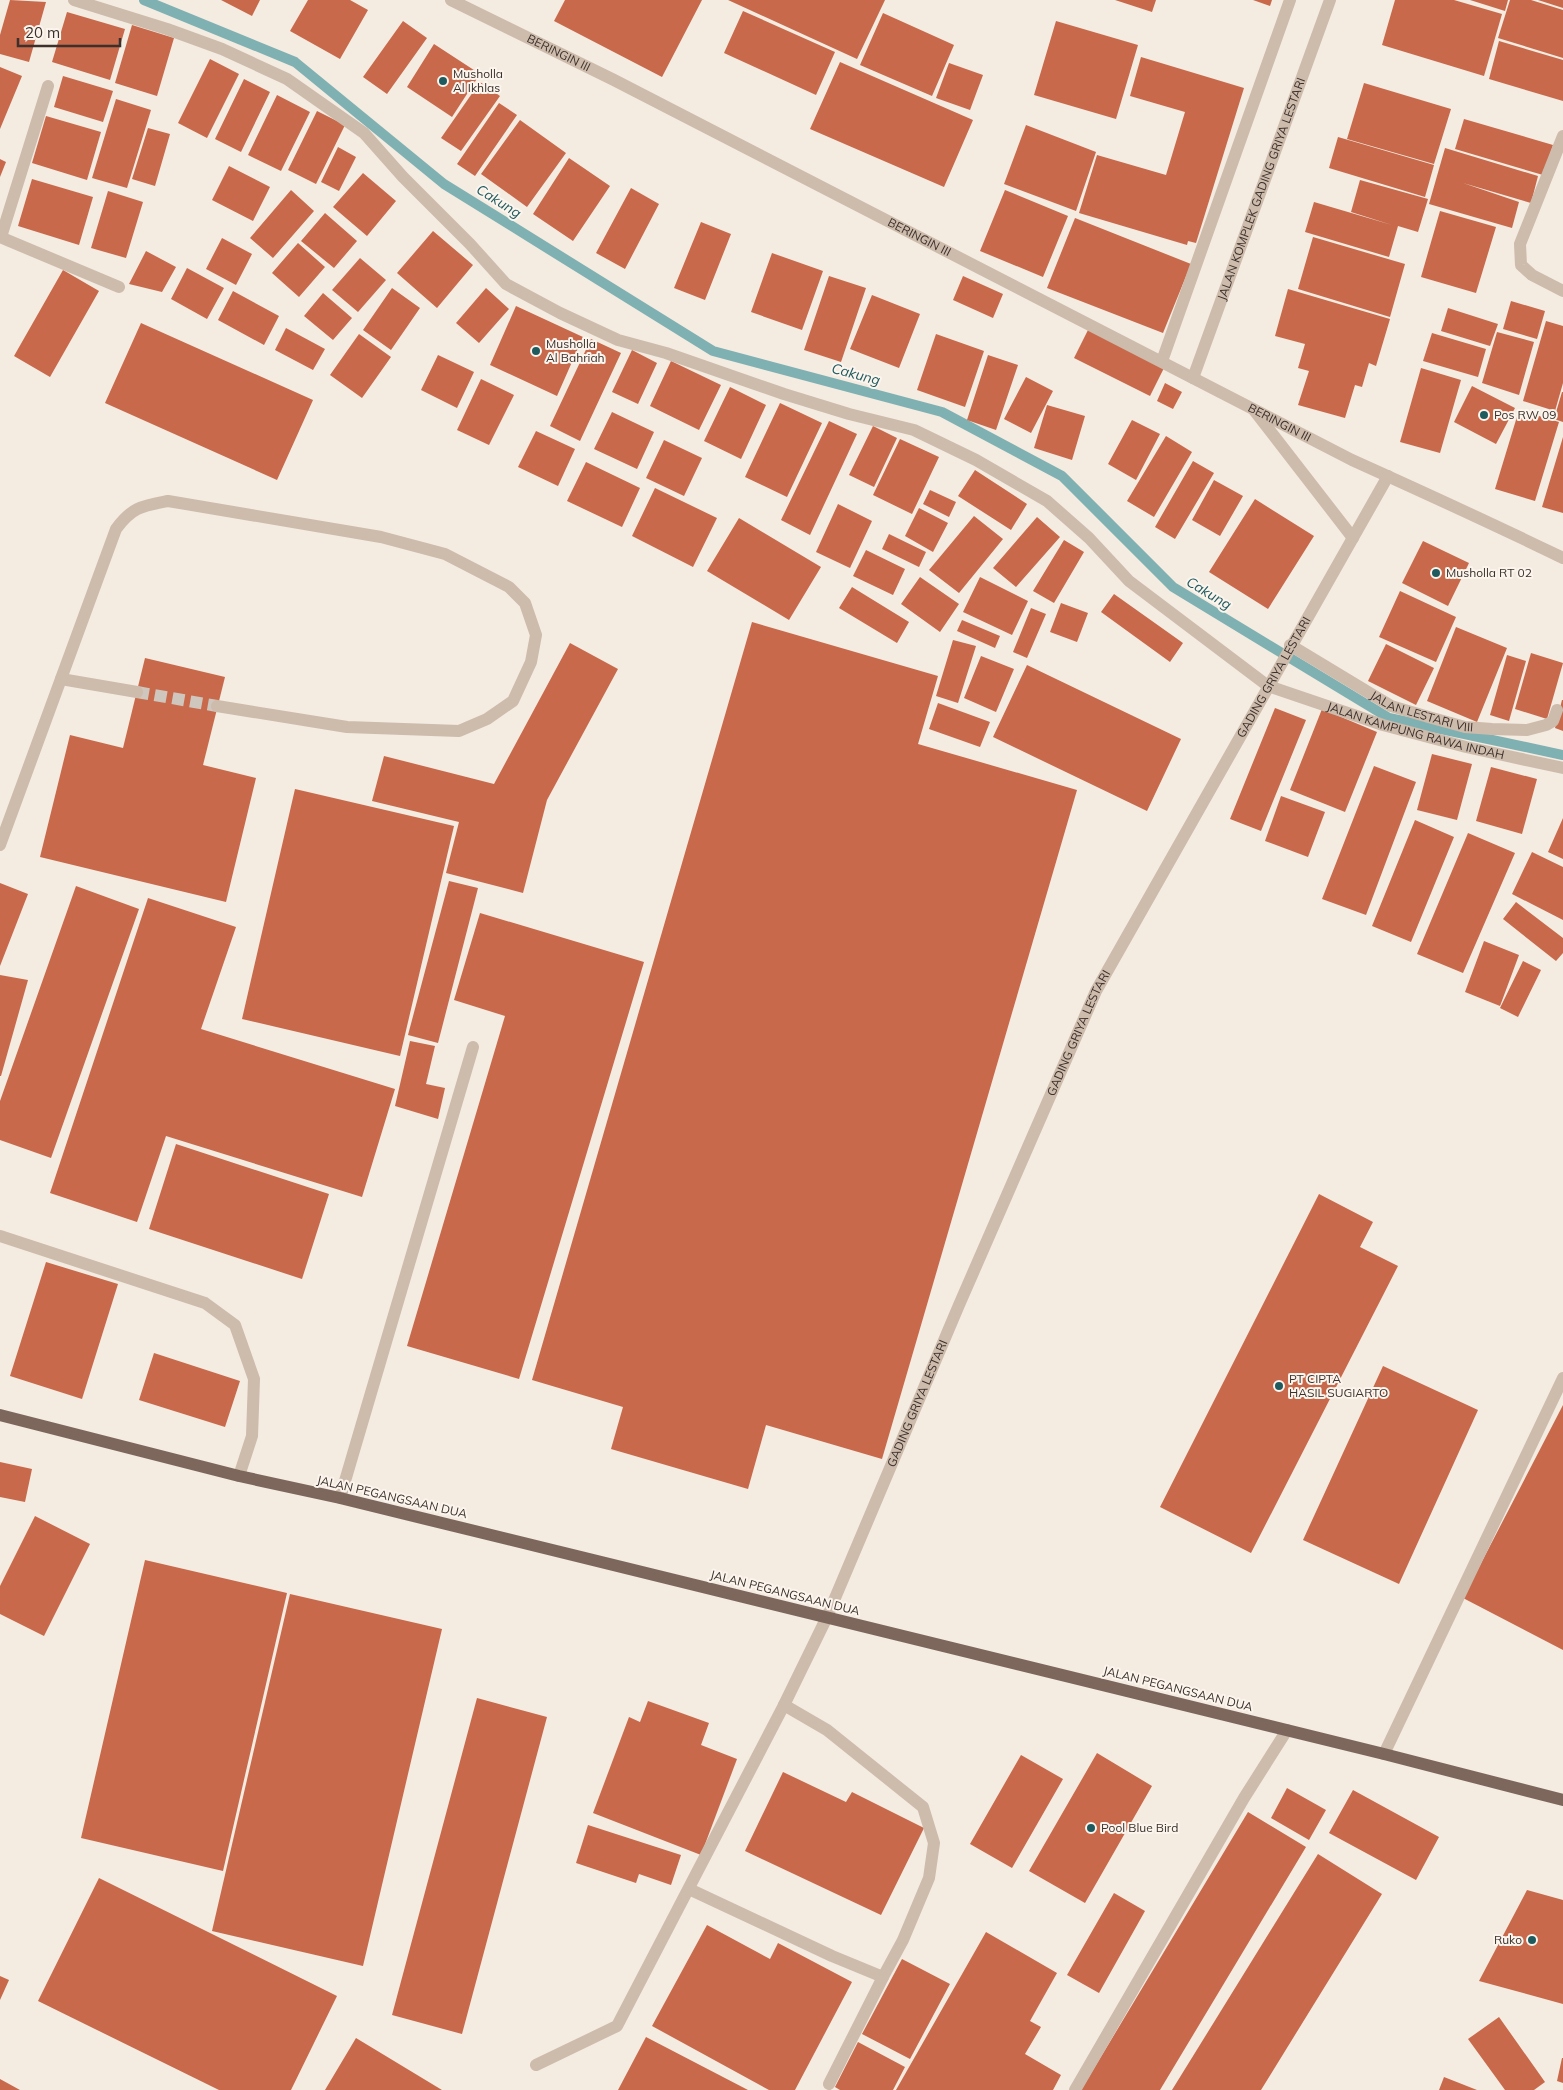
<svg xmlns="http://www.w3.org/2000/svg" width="1563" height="2090" font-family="Mulish,sans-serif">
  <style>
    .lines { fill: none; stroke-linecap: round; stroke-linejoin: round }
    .stream { stroke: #7fb0b2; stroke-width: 10 }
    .building { fill: #c8694b }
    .minor-tunnel { stroke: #cfc6bd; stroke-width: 12; stroke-dasharray: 12 6; stroke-linecap: butt }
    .minor { stroke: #cdbbac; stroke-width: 12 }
    .major { stroke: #7d675c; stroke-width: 12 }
    .poi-dot { fill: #1f5a5e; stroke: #fbf5ee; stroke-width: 2 }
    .labels { text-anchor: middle; stroke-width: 4; stroke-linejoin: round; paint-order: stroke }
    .street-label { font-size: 12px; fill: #3b302b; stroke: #fbf5ee }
    .poi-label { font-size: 12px; fill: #3b302b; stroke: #fbf5ee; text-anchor: start }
    .water-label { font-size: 14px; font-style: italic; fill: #1f5a5e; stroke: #fbf5ee }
  </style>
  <rect width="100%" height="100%" fill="#f4ebe1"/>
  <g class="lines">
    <path class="stream" d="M144,0L295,62L444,184L713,351L942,412L1062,476L1173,587L1389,718L1563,755"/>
  </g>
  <path class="building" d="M10,0L46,2L29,62L0,54V35Z
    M221,0H260L252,16Z
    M308,0H350L368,10L340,59L290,31Z
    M565,0H702L662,77L554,21Z
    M728,0H885L857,59Z
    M1115,0H1156L1152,12Z
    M1253,0H1272L1270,6Z
    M1395,0H1454L1502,14L1484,76L1382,45Z
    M1470,0H1508L1505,11Z
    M1510,0H1531L1563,10V58L1498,38Z
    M1538,0H1563V8Z
    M743,11L835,52L816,95L724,53Z
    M67,12L125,29L110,80L52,62Z
    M883,13L954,45L932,96L860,65Z
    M403,21L427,38L387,94L363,77Z
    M1056,21L1138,45L1116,119L1034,95Z
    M132,25L174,38L157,96L115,83Z
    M1499,41L1563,60V101L1489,79Z
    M434,44L480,74L452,117L407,87Z
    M1141,57L1244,88L1196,243L1188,241L1187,245L1079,213L1097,155L1166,175L1185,112L1130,96Z
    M210,59L239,74L207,138L178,123Z
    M840,62L973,120L944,187L810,129Z
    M949,63L983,75L970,110L936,98Z
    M0,67L22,76L0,129Z
    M63,76L113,91L103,122L54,107Z
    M244,79L270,92L241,152L215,139Z
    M480,82L500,96L461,151L441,138Z
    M1364,83L1451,109L1434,164L1347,139Z
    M277,95L310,112L281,171L248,155Z
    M116,99L151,110L127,188L92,178Z
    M499,103L517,115L475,176L457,164Z
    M317,111L345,125L316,184L288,170Z
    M46,116L101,132L87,180L32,163Z
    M1464,119L1553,145L1543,175L1455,149Z
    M520,120L566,153L527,207L481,174Z
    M1026,125L1096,152L1076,211L1004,184Z
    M148,128L170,134L155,186L132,179Z
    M1338,137L1434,165L1425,197L1329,168Z
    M338,147L356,157L339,191L321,182Z
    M1445,148L1538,176L1531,203L1463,183L1519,202L1512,228L1429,204Z
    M569,158L610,186L573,241L533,214Z
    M0,159L6,162L0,177Z
    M229,166L270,187L253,221L212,200Z
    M363,173L396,201L367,236L333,207Z
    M32,179L93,197L79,245L18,226Z
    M1360,180L1428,199L1418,232L1398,226L1389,257L1305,232L1314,202L1392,225L1351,212Z
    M631,188L659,204L625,269L596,253Z
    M291,190L314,211L273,258L250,238Z
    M1005,190L1068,216L1043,277L980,251Z
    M108,191L143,202L126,258L91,248Z
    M1440,211L1496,227L1476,293L1421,277Z
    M325,213L357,241L334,268L301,241Z
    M1075,218L1191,264L1163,333L1047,288Z
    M701,222L731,234L705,300L674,288Z
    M433,231L473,265L437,308L397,273Z
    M1313,237L1405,264L1390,317L1298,289Z
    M222,238L252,254L236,285L206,269Z
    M298,243L325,267L299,297L272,273Z
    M146,251L176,267L162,292L129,284Z
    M772,253L823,271L802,330L751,312Z
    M360,258L386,280L358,312L332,290Z
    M187,268L224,288L207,319L171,299Z
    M63,270L99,291L50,377L14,356Z
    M829,276L866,288L841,362L804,350Z
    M963,276L1003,294L993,318L953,300Z
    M392,288L420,308L391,350L363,330Z
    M486,288L509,309L479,343L456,323Z
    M1288,289L1390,319L1376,366L1369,363L1362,387L1355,385L1345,418L1298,405L1309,371L1298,368L1305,344L1275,336Z
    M233,291L279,316L264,345L218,320Z
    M323,293L352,318L333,340L304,316Z
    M872,295L920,314L899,368L850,349Z
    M1511,301L1545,311L1537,339L1503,329Z
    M516,306L583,337L557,396L490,365Z
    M1448,308L1498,324L1490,346L1441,331Z
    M1546,321L1563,326V383L1555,411L1523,401Z
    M141,323L313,400L277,480L105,403Z
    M286,328L325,349L313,370L275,350Z
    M1088,330L1164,368L1150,396L1074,358Z
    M1497,332L1534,342L1519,395L1482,383Z
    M1432,333L1486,349L1478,377L1423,361Z
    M359,334L391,357L362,398L330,375Z
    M936,334L984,351L965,407L917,390Z
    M591,339L621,353L580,441L550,426Z
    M632,350L657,363L638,404L612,392Z
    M438,355L474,372L457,408L421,390Z
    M988,355L1018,365L996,430L967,420Z
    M671,361L721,385L699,430L650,406Z
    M1421,368L1461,380L1440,453L1400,442Z
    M1026,377L1053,391L1031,433L1004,419Z
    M481,379L514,395L489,445L457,430Z
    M1165,383L1182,392L1173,409L1157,401Z
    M1472,386L1515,408L1496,444L1454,422Z
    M730,387L766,405L741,459L704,441Z
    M1562,392H1563V422L1554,419Z
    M780,403L822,423L787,497L745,477Z
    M1047,405L1085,416L1072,460L1034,448Z
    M1519,410L1559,422L1535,501L1495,489Z
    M612,412L654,432L637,469L594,449Z
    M1132,420L1160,434L1136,480L1108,464Z
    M829,421L857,434L810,535L781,520Z
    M873,426L897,438L874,487L849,475Z
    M536,431L575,449L558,486L518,467Z
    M1166,436L1192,452L1154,517L1127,501Z
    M1563,437V513L1542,507Z
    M900,439L939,457L912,514L873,495Z
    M664,440L702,458L684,496L646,478Z
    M1193,461L1214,473L1175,539L1155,527Z
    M586,462L640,488L622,527L567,501Z
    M975,470L1027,504L1011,530L958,496Z
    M1214,480L1243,496L1220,536L1192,520Z
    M655,488L717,518L693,567L632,536Z
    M930,490L956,502L949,517L923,504Z
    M1255,499L1314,536L1268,609L1209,572Z
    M838,504L872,521L850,568L816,552Z
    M919,508L948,523L933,552L905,536Z
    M974,516L1003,539L959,593L929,570Z
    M1037,517L1060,537L1016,587L993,568Z
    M739,518L821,567L789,620L707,571Z
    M889,534L926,552L919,567L882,549Z
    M1064,540L1084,552L1054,603L1033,591Z
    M1423,541L1469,563L1448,606L1402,583Z
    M866,550L905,569L893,595L853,576Z
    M920,577L959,604L940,632L901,604Z
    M980,577L1028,601L1012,635L963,612Z
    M852,587L909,622L897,643L839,608Z
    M1400,591L1456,617L1436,662L1379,637Z
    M1114,594L1183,643L1170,662L1101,612Z
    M1061,603L1088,613L1077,642L1050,632Z
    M1031,608L1046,614L1027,658L1013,652Z
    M962,620L1000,636L995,648L957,631Z
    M752,622L938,676L918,744L1077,790L882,1459L766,1425L748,1489L611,1449L623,1407L532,1380Z
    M1456,627L1507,648L1477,722L1427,701Z
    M953,640L976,646L958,703L936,696Z
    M570,643L618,669L547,800L523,893L446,873L459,822L372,801L384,756L494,784Z
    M1386,644L1434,668L1416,705L1368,681Z
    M1531,653L1563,663L1547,719L1515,709Z
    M1507,655L1526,661L1509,721L1490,715Z
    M981,656L1014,669L996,712L964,698Z
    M145,658L225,677L203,765L256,778L226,902L40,857L70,735L123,748Z
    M1027,665L1181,739L1147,811L993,737Z
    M1562,700H1563V731L1555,728Z
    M938,703L990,722L980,747L929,729Z
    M1275,708L1306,720L1261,831L1230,819Z
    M1322,709L1377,732L1345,812L1290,790Z
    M1432,754L1472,764L1457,820L1417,810Z
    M1374,766L1416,782L1366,915L1322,899Z
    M1491,767L1537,779L1522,834L1476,821Z
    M295,789L454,826L400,1056L242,1019Z
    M1281,796L1325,812L1308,857L1265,841Z
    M1563,818V859L1548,852Z
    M1415,820L1454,837L1411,942L1372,926Z
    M1468,833L1515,853L1463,973L1417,954Z
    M1532,852L1563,867V920L1512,894Z
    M449,881L478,888L438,1043L408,1035Z
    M0,883L28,894L0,966Z
    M76,886L139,909L51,1158L0,1140V1101Z
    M148,898L236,927L201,1029L395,1089L362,1197L166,1136L137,1222L50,1193Z
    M1516,902L1563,938V953L1556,961L1503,919Z
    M480,913L644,962L519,1379L407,1346L505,1016L454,1000Z
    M1484,941L1519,955L1500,1006L1465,992Z
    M1523,961L1541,970L1518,1017L1500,1008Z
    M0,975L28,980L1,1076H0Z
    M410,1041L435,1046L426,1084L445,1088L438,1119L395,1106Z
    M176,1144L329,1194L302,1279L149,1229Z
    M1319,1194L1373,1222L1360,1247L1398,1266L1251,1553L1160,1507Z
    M46,1262L118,1284L82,1399L10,1376Z
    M154,1353L240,1381L225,1427L139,1400Z
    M1383,1366L1478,1410L1399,1584L1303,1540Z
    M1563,1405V1650L1463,1598Z
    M0,1462L32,1469L25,1502L0,1497Z
    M35,1516L90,1544L44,1636L0,1614V1586Z
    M145,1560L287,1593L223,1871L81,1838Z
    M290,1594L442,1629L363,1966L212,1931Z
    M477,1698L547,1717L462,2034L392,2015Z
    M648,1701L709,1723L701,1745L737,1759L701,1855L593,1813L629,1717L640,1722Z
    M1097,1753L1152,1786L1085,1903L1029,1871Z
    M1021,1755L1063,1779L1012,1868L970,1844Z
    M783,1772L846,1802L852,1792L924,1828L881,1915L745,1851Z
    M1287,1788L1326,1810L1309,1840L1271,1818Z
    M1353,1790L1439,1837L1416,1880L1329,1833Z
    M1248,1812L1306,1847L1160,2090H1081Z
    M588,1825L681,1855L671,1885L639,1874L636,1883L576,1863Z
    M1318,1854L1382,1894L1261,2090H1172Z
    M99,1878L337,1996L291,2090H219L38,2001Z
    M1527,1890L1563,1900V2004L1479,1981Z
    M1114,1893L1145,1911L1099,1993L1067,1975Z
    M707,1925L770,1959L778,1943L852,1982L795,2090H769L652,2026Z
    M986,1932L1057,1973L1030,2021L1041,2027L1025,2054L1061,2075L1053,2090H896Z
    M902,1959L950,1984L910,2059L862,2034Z
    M0,1976L9,1980L0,2000Z
    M1499,2017L1545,2082L1534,2090H1505L1468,2039Z
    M646,2037L748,2090H618Z
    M356,2038L442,2090H325Z
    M858,2042L905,2067L893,2090H840L835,2087Z
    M1562,2058H1563V2083L1557,2081Z
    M1444,2077L1477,2090H1439Z
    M0,2079L20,2090H0Z"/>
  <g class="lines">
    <path class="minor-tunnel" d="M137,692L217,706"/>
    <g class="minor">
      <path id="s1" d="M74,0L167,29L222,49L287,79L364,133L403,177L470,244L506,284L560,313L618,340L666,353L784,394L849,414L914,430L976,460L1047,501L1089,538L1129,581L1268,686L1383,725L1466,747L1563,768"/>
      <path id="s2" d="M451,0L614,80L1352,460C1423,492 1493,524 1563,558"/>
      <path d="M1563,136L1520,244L1521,265L1532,275L1563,291"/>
      <path d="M0,237L119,287"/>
      <path d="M1,237L48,86"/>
      <path d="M1162,361L1290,0"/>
      <path id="s3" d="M1193,378L1330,0"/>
      <path d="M1254,410L1353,538"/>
      <path id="s4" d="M1290,645L1391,706L1432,718L1465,727L1492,729L1527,730L1546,725L1553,721L1557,710"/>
      <path d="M61,679L137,692"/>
      <path d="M0,845L116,529C132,507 142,506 168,501L381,537L445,554L509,587L525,603L536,635L531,662L513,701L487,719L459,731L347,727L217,706"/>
      <path d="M0,1236L205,1303L235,1325L254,1379L252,1436L239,1476"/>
      <path d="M340,1498L473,1047"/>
      <path d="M1384,1754L1563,1378"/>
      <path id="s5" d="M689,1889L832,1956L883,1977L903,1940L929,1878L934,1843L923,1807L827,1730L784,1705L827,1617L959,1305L1096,991L1388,476"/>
      <path d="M536,2065L617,2026L784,1705"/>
      <path d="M829,2084L883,1977"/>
      <path d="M1075,2090L1244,1798L1287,1730"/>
    </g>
    <path class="major" d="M0,1415L239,1476L340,1498L1384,1754L1563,1800"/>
  </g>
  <g class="poi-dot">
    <circle cx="443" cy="81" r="5"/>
    <circle cx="536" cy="351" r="5"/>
    <circle cx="1484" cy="415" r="5"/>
    <circle cx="1436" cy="573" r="5"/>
    <circle cx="1279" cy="1386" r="5"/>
    <circle cx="1091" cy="1828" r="5"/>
    <circle cx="1532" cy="1940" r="5"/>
  </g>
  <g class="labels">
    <g class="street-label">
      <text dy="4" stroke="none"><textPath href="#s2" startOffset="120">BERINGIN III</textPath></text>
      <text dy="4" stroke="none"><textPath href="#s3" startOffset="201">JALAN KOMPLEK GADING GRIYA LESTARI</textPath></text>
      <text dy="4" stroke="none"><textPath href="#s2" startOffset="525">BERINGIN III</textPath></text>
      <text dy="4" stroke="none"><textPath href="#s2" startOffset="930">BERINGIN III</textPath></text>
      <text dy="4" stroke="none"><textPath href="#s5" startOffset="1708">GADING GRIYA LESTARI</textPath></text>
      <text dy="4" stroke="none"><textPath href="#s4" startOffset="149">JALAN LESTARI VIII</textPath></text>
      <text dy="4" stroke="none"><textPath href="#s1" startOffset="1558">JALAN KAMPUNG RAWA INDAH</textPath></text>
      <text dy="4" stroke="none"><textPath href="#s5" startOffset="1302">GADING GRIYA LESTARI</textPath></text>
      <text dy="4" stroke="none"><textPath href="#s5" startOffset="898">GADING GRIYA LESTARI</textPath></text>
      <text transform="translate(392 1497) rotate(13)" y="4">JALAN PEGANGSAAN DUA</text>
      <text transform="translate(785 1593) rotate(14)" y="4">JALAN PEGANGSAAN DUA</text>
      <text transform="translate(1178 1689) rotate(14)" y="4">JALAN PEGANGSAAN DUA</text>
    </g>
    <g class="poi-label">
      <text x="453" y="78">Musholla<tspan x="453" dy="14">Al Ikhlas</tspan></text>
      <text x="546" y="348">Musholla<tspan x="546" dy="14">Al Bahriah</tspan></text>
      <text x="1494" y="419">Pos RW 09</text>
      <text x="1446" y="577">Musholla RT 02</text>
      <text x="1289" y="1383">PT CIPTA<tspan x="1289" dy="14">HASIL SUGIARTO</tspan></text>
      <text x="1101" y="1832">Pool Blue Bird</text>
      <text x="1522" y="1944" text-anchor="end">Ruko</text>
    </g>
    <g class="water-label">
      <text transform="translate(499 201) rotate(32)" y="5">Cakung</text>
      <text transform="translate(856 374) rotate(15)" y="5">Cakung</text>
      <text transform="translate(1209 593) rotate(31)" y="5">Cakung</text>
    </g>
  </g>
  <path d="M18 38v8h102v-8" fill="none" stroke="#3b302b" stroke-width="2.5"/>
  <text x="25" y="38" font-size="15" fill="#3b302b" stroke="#fbf5ee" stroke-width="4" paint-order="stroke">20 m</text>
</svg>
